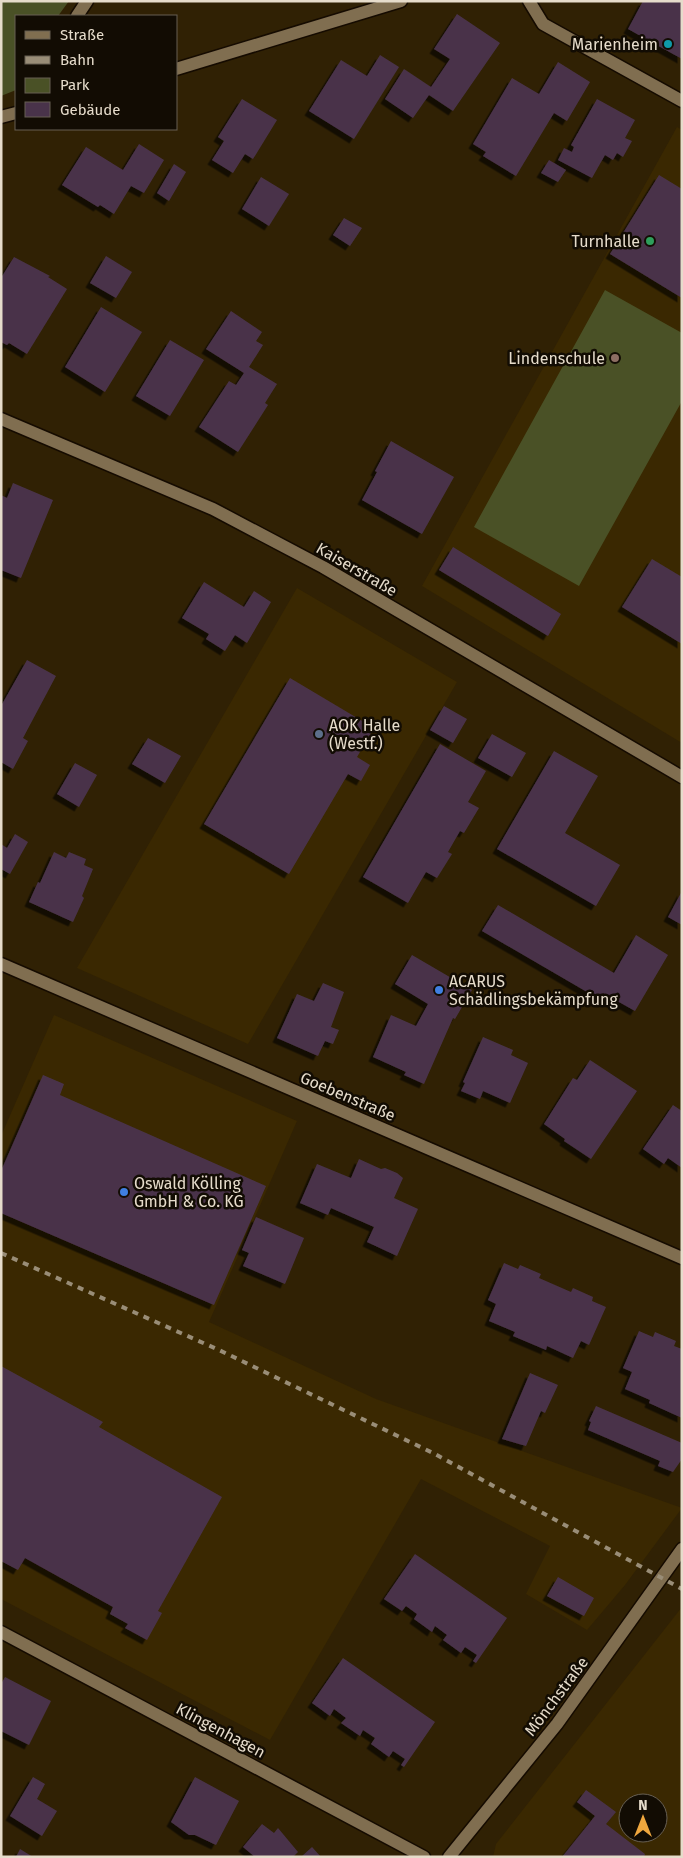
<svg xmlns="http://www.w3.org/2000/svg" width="683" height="1858" font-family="'Fira Sans',sans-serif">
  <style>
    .built { fill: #3a2801; fill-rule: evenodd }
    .green { fill: #4a5126 }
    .building { fill: #49334a; filter: url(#shadow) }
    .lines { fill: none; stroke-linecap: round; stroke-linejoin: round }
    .minor-casing { stroke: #150b00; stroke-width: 15 }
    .minor { stroke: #806e50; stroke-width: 12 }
    .rail { stroke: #998d77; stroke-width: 4; stroke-dasharray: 6 6; stroke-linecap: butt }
    .culture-dot { fill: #0f9aa8; stroke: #120c03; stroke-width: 2 }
    .leisure-dot { fill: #2e9e5b; stroke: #120c03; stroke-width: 2 }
    .education-dot { fill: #8d6e63; stroke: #120c03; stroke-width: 2 }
    .service-dot { fill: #5c6f8a; stroke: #120c03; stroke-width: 2 }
    .shop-dot { fill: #3f7fe0; stroke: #120c03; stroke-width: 2 }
    .labels { text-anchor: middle; stroke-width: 5; stroke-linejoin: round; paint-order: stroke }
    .poi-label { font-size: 16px; fill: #e6dccb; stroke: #120c03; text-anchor: end }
    .street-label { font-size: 16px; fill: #e6dccb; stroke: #120c03 }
  </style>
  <defs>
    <filter id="shadow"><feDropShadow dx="-4.5" dy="4.5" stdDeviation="0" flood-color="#0009"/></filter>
  </defs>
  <rect width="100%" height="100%" fill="#302104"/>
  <path class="built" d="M677,127L682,130V743L422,586Z
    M297,588L457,682L248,1044L77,968Z
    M54,1015L297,1121L209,1322L376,1399L682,1508L625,1585L587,1630L526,1594L550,1546L421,1479L270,1740L1,1599V1136Z
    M682,1607V1857H493L496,1844ZM628,1803H658V1833H628Z"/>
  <path class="green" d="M1,1H69L58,16H16V90L1,96Z
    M605,290L682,333V401L579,586L474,527Z"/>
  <path class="building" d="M643,1H682V59L628,29Z
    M457,14L500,43L453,111L429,95L413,118L385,99L404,69L431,87L450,59L434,49Z
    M380,55L399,67L354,139L309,111L341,60L367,76Z
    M558,62L590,82L567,121L554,113L516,176L483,156L486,152L473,144L512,78L539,94Z
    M242,99L277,120L253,159L245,154L233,173L212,160L224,141L218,137Z
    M597,99L635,120L625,138L632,141L623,157L617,153L613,160L605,155L592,178L558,160L564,148L572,152L574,147L571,145Z
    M139,144L164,160L144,193L131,186L114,214L100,205L98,207L62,185L86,147L123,170Z
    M549,160L566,170L558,182L541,173Z
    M174,164L186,172L169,201L157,193Z
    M659,175L682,189V298L610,254Z
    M261,177L289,194L269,226L242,209Z
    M344,218L362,228L350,246L333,235Z
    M106,256L132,272L116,298L90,283Z
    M14,257L50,276L48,277L67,289L27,354L9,343L7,345L1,342V278Z
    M101,307L142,332L105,392L65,367Z
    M231,311L262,332L256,341L263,345L249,367L277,384L265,403L268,405L238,452L199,427L229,381L236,385L244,373L206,349Z
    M170,340L204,360L170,416L136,396Z
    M391,441L454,477L422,534L362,500L377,472L375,471Z
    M13,483L53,500L21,578L1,570V495L7,498Z
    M453,547L561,614L548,636L439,570Z
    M652,559L682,577V644L622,607Z
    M204,582L244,607L254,591L271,602L247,643L235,635L225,651L206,639L209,634L182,618Z
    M27,660L56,676L23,738L28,741L13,769L1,762V706Z
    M290,678L374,728L357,757L370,765L361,781L348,774L289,874L204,824Z
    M444,706L467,719L453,743L430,730Z
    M492,734L526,753L512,777L478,758Z
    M148,738L181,756L165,783L132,764Z
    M440,744L486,771L468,802L479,808L464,833L460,831L448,852L452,854L437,878L426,872L408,903L363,877Z
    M554,751L598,776L565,833L620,865L596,906L497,849Z
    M75,763L97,775L79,807L57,794Z
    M15,834L28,842L10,874L1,869V844L7,848Z
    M54,852L66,858L69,852L86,859L84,865L93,869L82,896L84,898L73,922L29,902L38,882L40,883Z
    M682,891V925L668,917Z
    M498,905L614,973L636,935L668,955L635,1011L603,993L599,999L482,931Z
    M412,955L472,990L455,1019L453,1018L424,1084L404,1075L406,1072L373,1057L391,1015L416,1026L428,1004L395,984Z
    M323,983L344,992L331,1027L339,1030L333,1044L325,1041L318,1056L277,1038L297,994L314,1001Z
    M483,1037L513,1050L511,1055L528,1063L510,1103L483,1091L480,1099L461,1091L465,1083L463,1082Z
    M590,1060L637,1091L591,1159L564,1141L565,1139L544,1124L573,1078L577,1080Z
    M43,1075L64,1084L60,1095L266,1186L214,1305L1,1213V1171Z
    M673,1105L682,1111V1168L668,1158L664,1164L643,1149Z
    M359,1159L381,1169L385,1168L397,1173L403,1178L394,1198L418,1209L397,1256L367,1242L374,1227L331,1208L328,1215L300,1203L317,1164L351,1178Z
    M256,1217L304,1238L285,1284L243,1266L249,1253L242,1250Z
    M504,1263L518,1269L520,1265L541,1274L539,1278L571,1292L573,1288L593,1297L592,1301L606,1307L589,1345L581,1341L573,1358L547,1346L546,1350L513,1336L515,1332L489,1321L496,1304L488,1300Z
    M639,1331L653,1337L655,1332L676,1341L674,1346L682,1349V1418L649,1403L650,1400L625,1389L632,1372L623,1368Z
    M1,1366L103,1422L99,1427L222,1497L158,1611L162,1613L147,1640L125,1628L128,1624L110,1614L113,1607L25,1558L18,1570L1,1561Z
    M530,1373L558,1385L545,1413L541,1411L526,1446L502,1439Z
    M596,1406L682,1443V1459L673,1472L658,1466L660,1461L588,1430L591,1422L589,1421Z
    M415,1554L507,1618L476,1663L473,1661L477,1655L465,1647L461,1653L443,1640L447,1635L435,1626L432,1632L414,1619L417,1614L406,1606L402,1611L384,1599Z
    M558,1577L594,1598L584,1616L547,1596Z
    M343,1658L435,1722L404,1767L401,1765L405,1759L393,1751L389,1757L371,1744L375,1738L363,1730L360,1736L341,1723L346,1718L334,1709L330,1716L312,1703Z
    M5,1677L51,1701L29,1745L1,1731V1684Z
    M33,1777L45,1784L37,1799L57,1811L42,1836L10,1816Z
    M195,1777L239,1801L216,1845L195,1835H189L171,1822Z
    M586,1790L616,1812L606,1824L645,1854L644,1857H562L595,1816L577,1802Z
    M262,1824L274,1833L278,1828L298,1852L294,1856L295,1857H255L243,1847Z
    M312,1847L321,1857H301Z
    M20,1849L33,1857H16Z"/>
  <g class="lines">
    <g class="minor-casing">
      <path id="minor" d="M529,1L543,24L682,101
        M77,16L87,1
        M176,69L401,1
        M1,117L16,113
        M1,419L213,509L323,567L682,777
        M1,964L682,1258
        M1,1632L424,1857
        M449,1857L557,1724L682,1549"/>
    </g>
    <use href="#minor" class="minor"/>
    <path class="rail" d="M1,1253L219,1350L433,1453L682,1589"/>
  </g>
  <circle class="culture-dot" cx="668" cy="44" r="5"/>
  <circle class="leisure-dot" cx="650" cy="241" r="5"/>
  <circle class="education-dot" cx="615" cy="358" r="5"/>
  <circle class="service-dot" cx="319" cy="734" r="5"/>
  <g class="shop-dot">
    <circle cx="439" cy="990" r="5"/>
    <circle cx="124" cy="1192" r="5"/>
  </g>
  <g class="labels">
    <g class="poi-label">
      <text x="658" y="50">Marienheim</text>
      <text x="640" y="247">Turnhalle</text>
      <text x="605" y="364">Lindenschule</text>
      <text x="329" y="731" text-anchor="start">AOK Halle<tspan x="329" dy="18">(Westf.)</tspan></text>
      <text x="449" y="987" text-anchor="start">ACARUS<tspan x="449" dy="18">Schädlingsbekämpfung</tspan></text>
      <text x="134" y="1189" text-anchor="start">Oswald Kölling<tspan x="134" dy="18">GmbH &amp; Co. KG</tspan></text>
    </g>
    <g class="street-label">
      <text transform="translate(357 569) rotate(30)" y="6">Kaiserstraße</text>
      <text transform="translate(348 1096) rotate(23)" y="6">Goebenstraße</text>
      <text transform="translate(556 1696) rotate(-53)" y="6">Mönchstraße</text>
      <text transform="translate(221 1730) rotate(28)" y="6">Klingenhagen</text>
    </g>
  </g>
  <rect width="683" height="1858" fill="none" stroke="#e6dccb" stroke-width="5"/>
  <rect x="15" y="15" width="162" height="115" fill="#120c03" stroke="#675f53"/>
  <rect x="25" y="31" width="25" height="8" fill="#806e50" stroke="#675f53"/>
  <text x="60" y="40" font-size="15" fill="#e6dccb">Straße</text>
  <rect x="25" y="56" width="25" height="8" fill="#998d77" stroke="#675f53"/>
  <text x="60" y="65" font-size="15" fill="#e6dccb">Bahn</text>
  <rect x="25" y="78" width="25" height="15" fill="#4a5126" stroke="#675f53"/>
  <text x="60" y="90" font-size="15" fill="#e6dccb">Park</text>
  <rect x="25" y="102" width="25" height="15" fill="#49334a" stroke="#675f53"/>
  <text x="60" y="115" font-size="15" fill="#e6dccb">Gebäude</text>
  <g transform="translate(643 1818)"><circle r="24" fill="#120c03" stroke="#675f53"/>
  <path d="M0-4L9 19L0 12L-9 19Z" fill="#efa73e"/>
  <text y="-8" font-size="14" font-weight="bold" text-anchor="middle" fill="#e6dccb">N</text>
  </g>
</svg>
